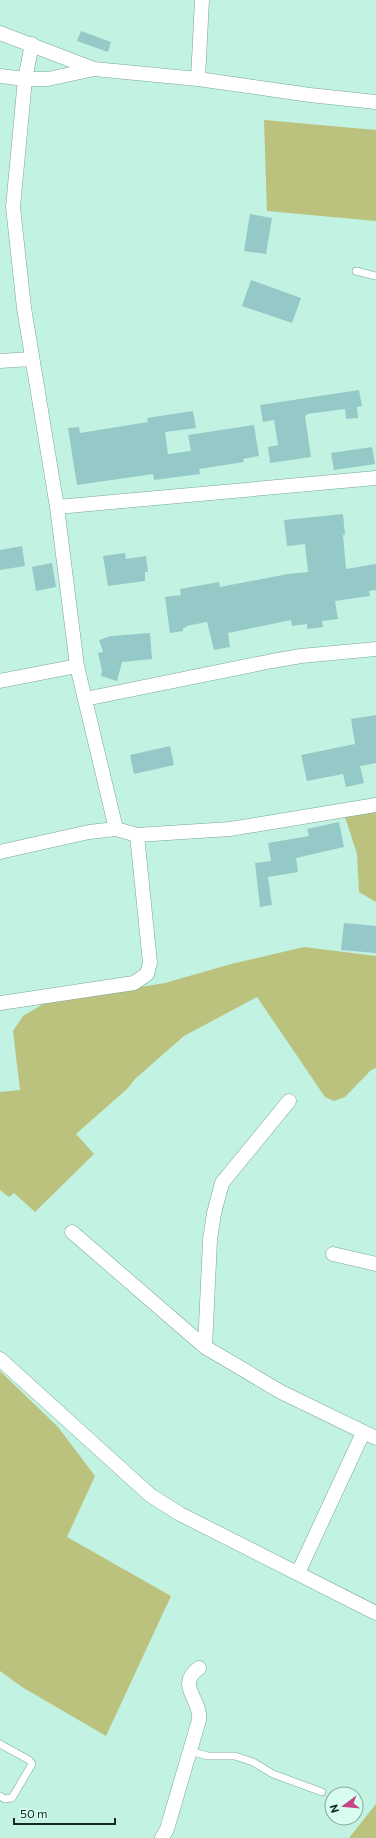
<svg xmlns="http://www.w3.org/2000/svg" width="376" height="1838" font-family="Commissioner,sans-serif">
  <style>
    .grass { fill: #bbc27e }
    .building { fill: #95c9c7 }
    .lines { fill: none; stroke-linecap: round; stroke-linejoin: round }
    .lane-casing { stroke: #79a798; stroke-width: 8 }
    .street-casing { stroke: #79a798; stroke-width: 15 }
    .lane { stroke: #fff; stroke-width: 7 }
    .street { stroke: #fff; stroke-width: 14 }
  </style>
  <rect width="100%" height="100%" fill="#c2f2e2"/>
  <path class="grass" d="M264,120L376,130V221L267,211Z
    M376,809V902L359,892L357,854L345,817Z
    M304,947L376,956V1068L371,1070L345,1097L334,1101L325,1097L257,997L184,1036L135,1079L128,1088L76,1134L94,1154L35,1212L14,1193L9,1197L0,1190V1092L20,1090L13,1031L23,1016L45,1003L165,983L231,964Z
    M0,1371L58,1427L95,1476L67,1537L171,1596L106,1736L22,1687L0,1671Z
    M376,1804V1838H349Z"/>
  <path class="building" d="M81,31L111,42L108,52L77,41Z
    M250,214L272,218L266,254L244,251Z
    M251,280L301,298L292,323L242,306Z
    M359,390L362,406L357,407L358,418L346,419L345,409L307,414V415L305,416L311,457L270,463L268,447L278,445L274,420L263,422L260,405Z
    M193,411L196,428L165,432L168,454L191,451L188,435L254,425L259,456L243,459L244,462L199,469L200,474L154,480L153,474L77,485L68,428L79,427L80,433L148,422L147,418Z
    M372,447L375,464L334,470L331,453Z
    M343,514L345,535H343L346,569L376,564V590L369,591L370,596L335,601L338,619L322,621L323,627L307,629V624L292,626L291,620L228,633L230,647L214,650L207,622L186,626L187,627L183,628V631L170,633L165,597L181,595L180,589L219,582L220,587L288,574L308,572L305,544L287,546L284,520Z
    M22,546L25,566L0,570V550Z
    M125,553L126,559L146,556L148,572H145V581L108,586L103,556Z
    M52,563L56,587L36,591L32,567Z
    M150,633L152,659L122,662L117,681L101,676L102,671L98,653L103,652L99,640L111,636Z
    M376,715V763L360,766L364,783L346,787L343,774L307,781L301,755L355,744L351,719Z
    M170,746L174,765L134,774L130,755Z
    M339,822L344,847L296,858L298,872L268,877L272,905L260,907L255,863L271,861L268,843L309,836L307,829Z
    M344,923L376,926V953L341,950Z"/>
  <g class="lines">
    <g class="lane-casing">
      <path id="lane" d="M356,271L376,276
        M0,1744L29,1760L32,1764L12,1798L5,1799L0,1796
        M189,1751L208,1756H235L253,1762L273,1774L322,1792"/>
    </g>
    <g class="street-casing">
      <path id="street" d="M0,33L94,69L198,79L310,95L376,102
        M32,44L25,79L13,207L24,308L57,507L77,666L116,829
        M0,76L25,79H48L94,69
        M198,79L202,0
        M0,361L31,359
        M57,507L376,478
        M0,681L77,666
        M85,699L272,661L301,656L376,649
        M0,852L89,832L116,829L137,835L230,829L376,805
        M0,1003L134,983L147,974L150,963L137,835
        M72,1232L205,1347L281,1392L376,1438
        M333,1254L376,1264
        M205,1347L210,1240L214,1213L222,1183L289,1101
        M0,1359L150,1495L180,1514L376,1613
        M298,1573L363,1433
        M162,1838L167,1829L199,1720C202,1700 175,1685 199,1668"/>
    </g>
    <use href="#lane" class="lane"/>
    <use href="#street" class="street"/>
  </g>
  <g transform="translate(344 1806) rotate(254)"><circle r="19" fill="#d6fdf0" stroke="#89a89e"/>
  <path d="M0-3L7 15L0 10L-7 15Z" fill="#c84387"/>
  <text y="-6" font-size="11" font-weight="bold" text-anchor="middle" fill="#162923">N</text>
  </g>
  <path d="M14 1818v6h101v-6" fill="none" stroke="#162923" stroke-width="2"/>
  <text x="20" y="1818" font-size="12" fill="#162923" stroke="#d6fdf0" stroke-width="3" paint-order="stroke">50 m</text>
</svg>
